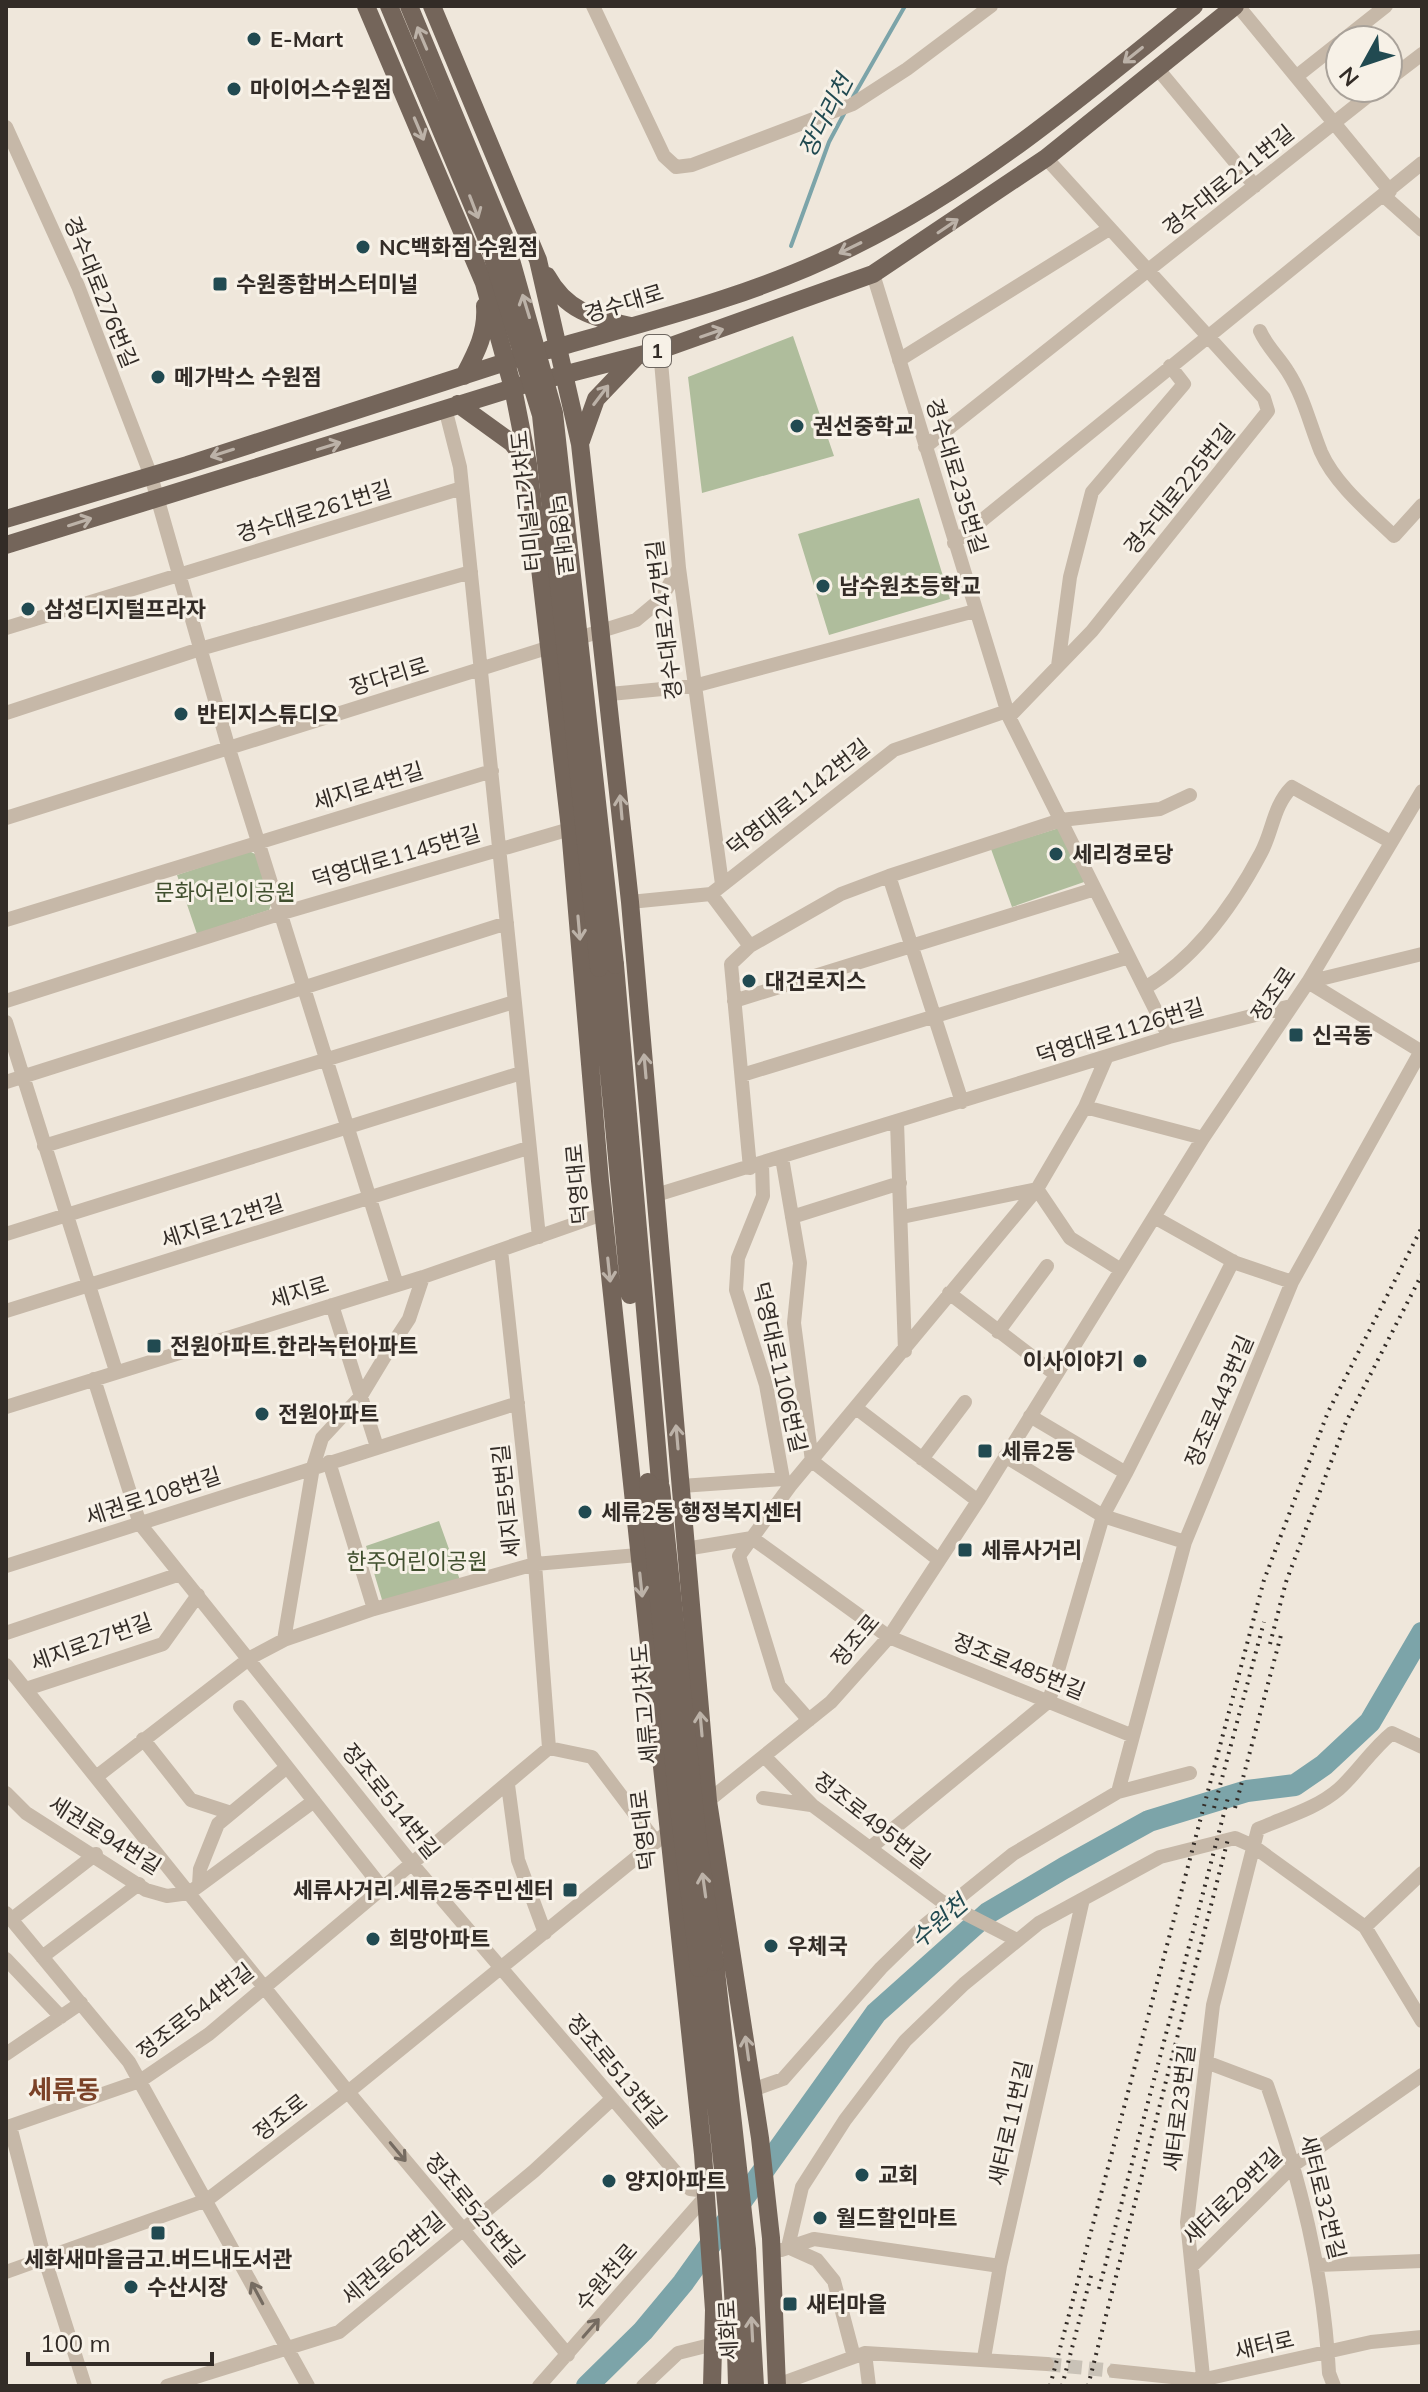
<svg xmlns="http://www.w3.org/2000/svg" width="1428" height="2392" font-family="Mulish,'Noto Sans KR',sans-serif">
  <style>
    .green { fill: #afbd9c }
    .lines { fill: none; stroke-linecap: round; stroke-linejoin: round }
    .stream { stroke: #7ca4a9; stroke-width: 4 }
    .river { stroke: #7ca4a9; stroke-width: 22 }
    .minor-tunnel { stroke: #c9c2b7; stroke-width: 14; stroke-dasharray: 14 7; stroke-linecap: butt }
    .minor { stroke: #c6b8a8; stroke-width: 14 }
    .major { stroke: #74655a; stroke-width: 18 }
    .rail { stroke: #332c27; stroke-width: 4; stroke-dasharray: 2 6; stroke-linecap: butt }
    .major-bridge { stroke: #74655a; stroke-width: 18 }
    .oneway { stroke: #bcb2a8 }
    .oneway2 { stroke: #756b61 }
    .poi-dot { fill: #214a51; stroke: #f7f1e7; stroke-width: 3 }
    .labels { text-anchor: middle; stroke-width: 6; stroke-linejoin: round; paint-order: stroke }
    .shield { fill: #f7f1e7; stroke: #6e6761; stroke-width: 2 }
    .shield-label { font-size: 20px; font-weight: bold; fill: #332c27 }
    .poi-label { font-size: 22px; font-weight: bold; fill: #332c27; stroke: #f7f1e7; text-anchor: start }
    .street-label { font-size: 22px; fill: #332c27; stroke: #f7f1e7 }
    .park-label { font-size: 22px; fill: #404f2e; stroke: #f7f1e7 }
    .water-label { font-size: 24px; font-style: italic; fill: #214a51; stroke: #f7f1e7 }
    .quarter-label { font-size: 26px; font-weight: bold; fill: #7b4228; stroke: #f7f1e7 }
  </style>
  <rect width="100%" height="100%" fill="#efe7db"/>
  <path class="green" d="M793,336L834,456L702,493L688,377Z
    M919,498L950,599L829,635L798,534Z
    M1059,828L1087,881L1012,907L991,849Z
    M249,851L257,855L272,902L269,910L197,934L177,875Z
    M439,1521L460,1580L383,1603L366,1546Z"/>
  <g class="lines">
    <path class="stream" d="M853,97L905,6
      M791,246L829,142L845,112"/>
    <path class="river" d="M587,2386L643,2331L683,2283L876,2013L988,1913L1064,1868L1149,1821L1247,1791L1295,1785L1324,1765L1370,1722L1422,1633"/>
    <path class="minor-tunnel" d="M1047,2364L1114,2371"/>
    <path class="minor" d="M593,6L664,156L676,167L692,165L853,104L907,69L991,6
      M1238,6L1390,191
      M1343,40L1386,6
      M1157,68L1255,186
      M1297,76L1340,42
      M1388,80L1422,54
      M6,127L78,286L151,476L229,749L397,1285
      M1384,196L1422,230
      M873,274L1009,717L1169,1037
      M1260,331C1267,347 1279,357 1288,372C1304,397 1310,425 1321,452C1335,484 1369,512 1394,536L1422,505
      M660,350L679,568L722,884
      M899,360L1109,229
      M445,408L460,467L539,1237
      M925,447L1378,88
      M954,543L1422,163
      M6,628L462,488
      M1058,666L1070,577L1092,492L1184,384L1170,366
      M610,694L694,686L975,611
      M6,713L200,649L471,572
      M1009,717L1092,631L1268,411L1264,398L1046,158
      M6,818L636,620L660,600L679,568
      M889,876L962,1102
      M711,894L750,946L731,964L750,1168
      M630,902L711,894L894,750L1007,711
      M6,920L492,771
      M750,946L841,894L889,876L1061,820L1160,809L1190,795
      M1308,982L1422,1052
      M1308,982L1422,954
      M1145,988C1195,958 1234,904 1261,853C1273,831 1273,806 1292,787L1391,842
      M6,1001L279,914L570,829
      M734,1001L1095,889
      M6,1022L116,1371
      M742,1075L1129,957
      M6,1082L507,923
      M1085,1107L1203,1138
      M897,1122L905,1351
      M44,1146L514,1002
      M782,1158L800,1263L794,1323L812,1461L939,1560
      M762,1164L763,1196L738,1258L736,1290L766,1385L783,1479L790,1486
      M656,1195L1169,1037L1291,1006
      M792,1217L900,1183
      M902,1217L1037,1189L1070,1238L1121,1270
      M1154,1217L1236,1263L1292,1282
      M6,1234L521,1073
      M949,1293L1055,1374
      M332,1305L377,1447
      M6,1311L528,1148
      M998,1332L1047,1266
      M94,1379L140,1524L413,1865L690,2189L706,2191
      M6,1407L423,1277L603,1214
      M856,1408L978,1501
      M1005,1456L1103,1516L1185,1542
      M922,1459L965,1402
      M329,1462L374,1609
      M1126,1473L1233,1261
      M681,1486L783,1479
      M685,1549L752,1538L790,1486L1037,1189L1085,1107L1107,1056
      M6,1566L518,1403
      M6,1633L180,1574
      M284,1640L313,1467L322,1438L361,1396L390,1348L409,1319L423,1277
      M6,1665L348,2092L568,2355
      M26,1689L163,1644L198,1595
      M240,1707L383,1889
      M809,1720L779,1686L739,1556L752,1538L889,1637L1133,1736
      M143,1739L191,1800L231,1813
      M549,1748L592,1757L656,1842
      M764,1756L812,1805L941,1901L1017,1940
      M96,1777L250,1658L284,1640L374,1609L535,1564L638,1555
      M508,1785L518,1860L545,1933
      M1118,1792L1185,1542L1292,1282L1421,1051
      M6,1793L26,1813L146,1890L167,1896L189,1893L314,1801
      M763,1798L811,1805
      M703,1805L831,1702L889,1637L978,1501L1203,1138L1308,982L1422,791
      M870,1848L1049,1701L1103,1516L1126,1473L1030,1416
      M199,1885L200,1869L218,1824L287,1767
      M6,1913L129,2062L308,2386
      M12,1919L96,1854
      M1365,1927L1422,1873
      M42,1957L139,1884
      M6,1959L61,2017
      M6,2054L81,2003
      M1206,2062L1267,2085C1300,2179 1324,2273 1329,2373L1334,2386
      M752,2090L783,2079L881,1968L925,1925L1013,1854L1118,1792L1190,1773
      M788,2247L802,2187L845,2120L905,2041L964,1984L1039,1923L1160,1857L1235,1838L1253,1846L1365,1927L1422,2021
      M788,2247L817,2260L834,2281L854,2357
      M781,2250L814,2239L1000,2266
      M1318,2265L1422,2261
      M1192,2266L1295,2164L1422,2075
      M6,2272L207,2200L348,2092L674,1827
      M865,2353L869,2386
      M984,2358L1000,2266L1083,1899
      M1114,2371L1201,2380L1371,2342L1422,2337
      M777,2385L865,2353L1047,2364
      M85,2386L45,2260L10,2126L140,2081L209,2034L549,1748L535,1564L501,1250
      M167,2386L339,2332L534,2171L612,2099
      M539,2386L706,2196
      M643,2386L678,2353L714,2344
      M1204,2386L1187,2222L1213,2005L1258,1829C1285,1817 1316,1809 1339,1789C1358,1772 1371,1750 1392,1733L1422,1747"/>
    <path class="major" d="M366,6L484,283L513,388L528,464L570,829L600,1181L703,2154L714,2310L712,2386
      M432,6L538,260L580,444L630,902L708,1801L760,2138L771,2238L777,2386
      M547,276C566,311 593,317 630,326
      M548,350C650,321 757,295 852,247C979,185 1085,94 1194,6
      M464,376C476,353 487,333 485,306
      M555,377L660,350L873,274L1046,158L1235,6
      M458,404L512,443L526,461
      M581,441L596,399L636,357
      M6,519L187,465L515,359
      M6,545L523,385
      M615,965L660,1482
      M599,968L630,1295
      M715,1962L747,2249L755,2386
      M699,1968C717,2107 734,2245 737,2386"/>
    <path class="rail" d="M1270,1644L1286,1582L1346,1422L1422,1274
      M1214,1808L1264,1622
      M1235,1808L1281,1635
      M1099,2289L1229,1794
      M1050,2386L1264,1580L1328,1412L1422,1227
      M1062,2386L1092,2272
      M1088,2386L1228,1839"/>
    <path class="major-bridge" d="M389,6L488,242L541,415L599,968
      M409,6L504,235L554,413L615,965
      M648,1482L676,1786L699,1968
      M661,1488L697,1833L715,1962"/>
  </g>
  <defs><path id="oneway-shaft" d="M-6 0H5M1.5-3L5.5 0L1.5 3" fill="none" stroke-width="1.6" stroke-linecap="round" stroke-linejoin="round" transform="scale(2)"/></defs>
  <g class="oneway">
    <use href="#oneway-shaft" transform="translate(422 38) rotate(-113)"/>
    <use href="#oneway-shaft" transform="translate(1133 55) rotate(141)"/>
    <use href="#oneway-shaft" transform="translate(419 129) rotate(67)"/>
    <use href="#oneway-shaft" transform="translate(474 207) rotate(69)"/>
    <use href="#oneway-shaft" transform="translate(948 226) rotate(-34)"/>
    <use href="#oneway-shaft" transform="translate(850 248) rotate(154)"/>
    <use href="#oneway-shaft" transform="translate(526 306) rotate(-107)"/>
    <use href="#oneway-shaft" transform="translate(712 333) rotate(-19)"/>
    <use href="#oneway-shaft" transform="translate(601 395) rotate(-53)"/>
    <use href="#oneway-shaft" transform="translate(329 446) rotate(-17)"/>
    <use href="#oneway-shaft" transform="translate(222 453) rotate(162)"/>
    <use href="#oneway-shaft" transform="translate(80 522) rotate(-18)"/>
    <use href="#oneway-shaft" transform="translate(621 807) rotate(-95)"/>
    <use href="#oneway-shaft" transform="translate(579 928) rotate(85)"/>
    <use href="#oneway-shaft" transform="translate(645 1066) rotate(-95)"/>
    <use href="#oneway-shaft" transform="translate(609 1270) rotate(84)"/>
    <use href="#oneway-shaft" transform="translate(677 1437) rotate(-95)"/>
    <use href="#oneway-shaft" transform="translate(641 1585) rotate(84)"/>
    <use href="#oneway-shaft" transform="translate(701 1724) rotate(-95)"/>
    <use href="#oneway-shaft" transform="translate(704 1885) rotate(-98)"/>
    <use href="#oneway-shaft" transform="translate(747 2048) rotate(-98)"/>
    <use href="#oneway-shaft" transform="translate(752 2329) rotate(-93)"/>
  </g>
  <g class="oneway2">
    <use href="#oneway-shaft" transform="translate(398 2152) rotate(50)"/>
    <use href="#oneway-shaft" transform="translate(257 2293) rotate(-118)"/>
    <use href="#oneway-shaft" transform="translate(591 2328) rotate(-49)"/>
  </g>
  <g class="poi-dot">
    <circle cx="254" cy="39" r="8"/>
    <circle cx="234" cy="89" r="8"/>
    <circle cx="363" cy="247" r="8"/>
    <rect x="212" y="276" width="16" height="16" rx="4"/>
    <circle cx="158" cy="377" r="8"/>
    <circle cx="797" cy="426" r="8"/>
    <circle cx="823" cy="586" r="8"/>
    <circle cx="28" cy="609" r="8"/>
    <circle cx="181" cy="714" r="8"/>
    <circle cx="1056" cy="854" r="8"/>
    <circle cx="749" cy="981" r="8"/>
    <rect x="1288" y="1027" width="16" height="16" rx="4"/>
    <rect x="146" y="1338" width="16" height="16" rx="4"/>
    <circle cx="1140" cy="1361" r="8"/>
    <circle cx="262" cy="1414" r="8"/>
    <rect x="977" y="1443" width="16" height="16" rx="4"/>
    <circle cx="585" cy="1512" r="8"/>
    <rect x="957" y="1542" width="16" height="16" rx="4"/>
    <rect x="562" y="1882" width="16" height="16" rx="4"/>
    <circle cx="373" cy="1939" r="8"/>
    <circle cx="771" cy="1946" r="8"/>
    <circle cx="862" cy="2175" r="8"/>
    <circle cx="609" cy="2181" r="8"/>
    <circle cx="820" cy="2218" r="8"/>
    <rect x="150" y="2225" width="16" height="16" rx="4"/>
    <circle cx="131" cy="2287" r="8"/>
    <rect x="782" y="2296" width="16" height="16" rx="4"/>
  </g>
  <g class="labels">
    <rect class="shield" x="643" y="335" width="28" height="32" rx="6"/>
    <g class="shield-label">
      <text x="657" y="358">1</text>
    </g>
    <g class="poi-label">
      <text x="270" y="47">E-Mart</text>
      <text x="250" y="97">마이어스수원점</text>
      <text x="379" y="255">NC백화점 수원점</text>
      <text x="236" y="292">수원종합버스터미널</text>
      <text x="174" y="385">메가박스 수원점</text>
      <text x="813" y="434">권선중학교</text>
      <text x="839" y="594">남수원초등학교</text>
      <text x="44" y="617">삼성디지털프라자</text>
      <text x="197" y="722">반티지스튜디오</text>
      <text x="1072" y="862">세리경로당</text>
      <text x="765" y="989">대건로지스</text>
      <text x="1312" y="1043">신곡동</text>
      <text x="170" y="1354">전원아파트.한라녹턴아파트</text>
      <text x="1124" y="1369" text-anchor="end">이사이야기</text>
      <text x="278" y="1422">전원아파트</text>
      <text x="1001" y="1459">세류2동</text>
      <text x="601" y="1520">세류2동 행정복지센터</text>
      <text x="981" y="1558">세류사거리</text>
      <text x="554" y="1898" text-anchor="end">세류사거리.세류2동주민센터</text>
      <text x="389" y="1947">희망아파트</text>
      <text x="787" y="1954">우체국</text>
      <text x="878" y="2183">교회</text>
      <text x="625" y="2189">양지아파트</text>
      <text x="836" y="2226">월드할인마트</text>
      <text x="158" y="2267" text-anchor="middle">세화새마을금고.버드내도서관</text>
      <text x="147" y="2295">수산시장</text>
      <text x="806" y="2312">새터마을</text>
    </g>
    <g class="street-label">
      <text transform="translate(1228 180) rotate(-39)" y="8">경수대로211번길</text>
      <text transform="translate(101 292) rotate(68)" y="8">경수대로276번길</text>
      <text transform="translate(624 303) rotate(-17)" y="8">경수대로</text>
      <text transform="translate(957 476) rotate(73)" y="8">경수대로235번길</text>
      <text transform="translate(1179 489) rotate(-51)" y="8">경수대로225번길</text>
      <text transform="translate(526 501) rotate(-96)" y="8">터미널고가차도</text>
      <text transform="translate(314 511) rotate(-17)" y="8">경수대로261번길</text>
      <text transform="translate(561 535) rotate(83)" y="8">덕영대로</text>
      <text transform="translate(664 620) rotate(-97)" y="8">경수대로247번길</text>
      <text transform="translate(389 676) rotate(-17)" y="8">장다리로</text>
      <text transform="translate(368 786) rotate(-17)" y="8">세지로4번길</text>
      <text transform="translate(798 797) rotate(-38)" y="8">덕영대로1142번길</text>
      <text transform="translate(396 856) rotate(-16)" y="8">덕영대로1145번길</text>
      <text transform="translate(1273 994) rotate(-56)" y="8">정조로</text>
      <text transform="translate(1120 1031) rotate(-17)" y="8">덕영대로1126번길</text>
      <text transform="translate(577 1184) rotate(-95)" y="8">덕영대로</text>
      <text transform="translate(222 1221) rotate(-18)" y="8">세지로12번길</text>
      <text transform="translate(299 1292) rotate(-17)" y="8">세지로</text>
      <text transform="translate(780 1367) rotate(77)" y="8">덕영대로1106번길</text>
      <text transform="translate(1219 1401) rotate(-67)" y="8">정조로443번길</text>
      <text transform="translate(153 1496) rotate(-18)" y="8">세권로108번길</text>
      <text transform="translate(506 1501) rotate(-96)" y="8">세지로5번길</text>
      <text transform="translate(855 1640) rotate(-50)" y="8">정조로</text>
      <text transform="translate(91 1642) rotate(-20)" y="8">세지로27번길</text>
      <text transform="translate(1019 1666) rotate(22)" y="8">정조로485번길</text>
      <text transform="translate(644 1704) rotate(-95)" y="8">세류고가차도</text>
      <text transform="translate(391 1801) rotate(51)" y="8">정조로514번길</text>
      <text transform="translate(872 1820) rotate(38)" y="8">정조로495번길</text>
      <text transform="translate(643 1830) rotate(-97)" y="8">덕영대로</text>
      <text transform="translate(105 1835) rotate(32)" y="8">세권로94번길</text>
      <text transform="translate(195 2011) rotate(-38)" y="8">정조로544번길</text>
      <text transform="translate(617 2071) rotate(50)" y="8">정조로513번길</text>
      <text transform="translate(1179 2108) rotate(-83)" y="8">새터로23번길</text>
      <text transform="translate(280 2117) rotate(-38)" y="8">정조로</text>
      <text transform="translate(1010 2123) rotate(-77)" y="8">새터로11번길</text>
      <text transform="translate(1232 2196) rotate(-44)" y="8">새터로29번길</text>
      <text transform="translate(1323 2197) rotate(76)" y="8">새터로32번길</text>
      <text transform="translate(475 2210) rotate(50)" y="8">정조로525번길</text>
      <text transform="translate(393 2258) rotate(-41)" y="8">세권로62번길</text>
      <text transform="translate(606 2277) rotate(-49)" y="8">수원천로</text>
      <text transform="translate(728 2330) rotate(-93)" y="8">세화로</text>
      <text transform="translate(1264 2345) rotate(-13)" y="8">새터로</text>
    </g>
    <g class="park-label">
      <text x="225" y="900">문화어린이공원</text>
      <text x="417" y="1569">한주어린이공원</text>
    </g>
    <g class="water-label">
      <text transform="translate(826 116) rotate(-63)" y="8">장다리천</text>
      <text transform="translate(939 1922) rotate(-41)" y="8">수원천</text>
    </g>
    <g class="quarter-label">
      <text x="64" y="2099">세류동</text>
    </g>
  </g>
  <rect width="1428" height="2392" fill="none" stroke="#332c27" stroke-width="16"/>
  <g transform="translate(1364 64) rotate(230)"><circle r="38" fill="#f7f1e7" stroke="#a9a29a" stroke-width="2"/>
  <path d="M0-6L14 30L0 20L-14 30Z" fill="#214a51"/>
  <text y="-12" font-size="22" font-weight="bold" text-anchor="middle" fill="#332c27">N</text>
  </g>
  <path d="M28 2352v12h184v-12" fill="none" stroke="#332c27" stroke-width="4"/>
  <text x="40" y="2352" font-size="24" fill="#332c27" stroke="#f7f1e7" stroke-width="6" paint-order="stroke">100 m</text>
</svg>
